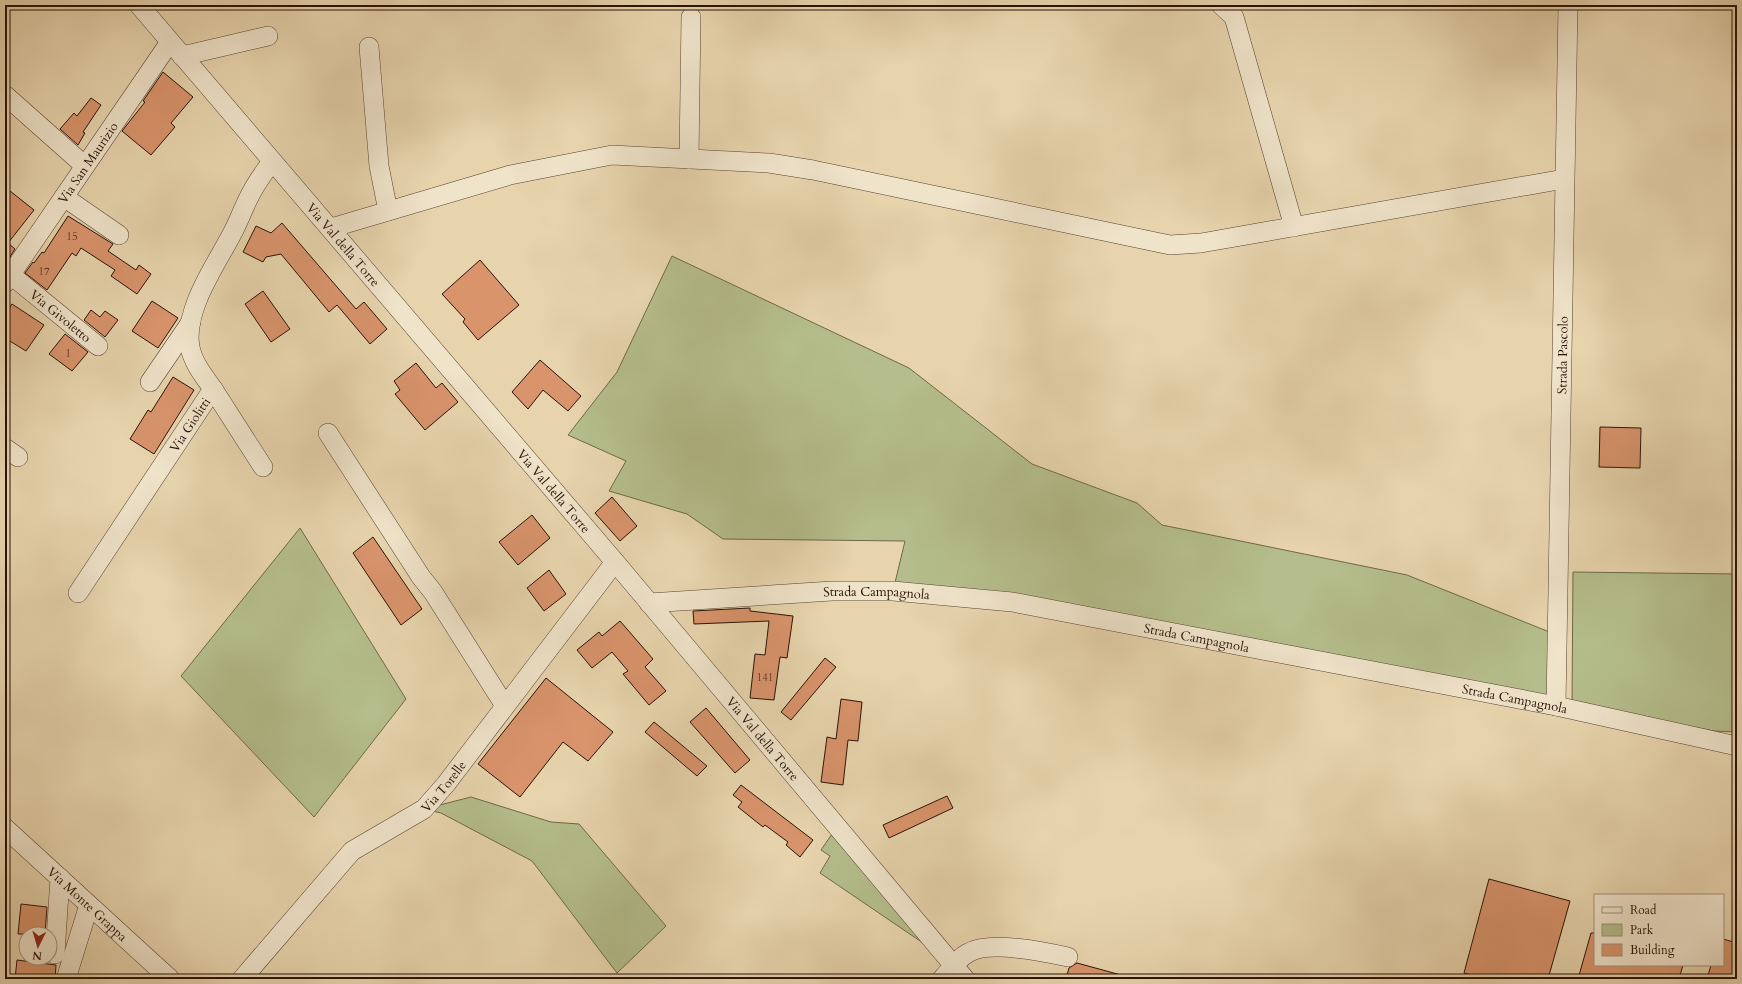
<svg xmlns="http://www.w3.org/2000/svg" width="1742" height="984" font-family="Cardo,serif">
  <style>
    .green { fill: #b4bd8b; stroke: #6f6848 }
    .lines { fill: none; stroke-linecap: round; stroke-linejoin: round }
    .stream { stroke: #6c7665; stroke-width: 4.5 }
    .building { fill: #d9946c; stroke: #2a1206 }
    .minor-casing { stroke: #594230; stroke-width: 20 }
    .minor { stroke: #efe3ca; stroke-width: 19 }
    .labels { text-anchor: middle; stroke-width: 3; stroke-linejoin: round; paint-order: stroke }
    .number-label { font-size: 11px; fill: #563220 }
    .street-label { font-size: 13px; fill: #2a1206; stroke: #efe3ca }
  </style>
  <rect width="100%" height="100%" fill="#e7d4ad"/>
  <filter id="stains"><feTurbulence type="fractalNoise" baseFrequency=".005" numOctaves="4"/><feColorMatrix values="0 0 0 0 .2 0 0 0 0 .09 0 0 0 0 .02 0 0 0 .5 -.17"/></filter>
  <radialGradient id="worn" r=".72"><stop offset=".6" stop-color="#630" stop-opacity="0"/><stop offset="1" stop-color="#630" stop-opacity=".3"/></radialGradient>
  <path class="green" d="M672,256L909,368L1032,464L1137,503L1162,525L1407,575L1557,635L1556,706L1012,602L893,591L905,541L723,539L687,514L609,491L626,461L568,435L617,372Z
    M300,528L406,699L314,817L181,676Z
    M1573,572L1737,574V732L1714,731L1572,704Z
    M471,797L551,822L579,824L666,926L617,973L532,861L441,813L424,809Z
    M832,834L926,945L820,873L830,856L821,850Z"/>
  <g class="lines">
    <path class="stream" d="M5,17L10,5"/>
  </g>
  <path class="building" d="M163,72L193,97L171,123L175,127L151,155L122,131L145,102L143,101Z
    M91,98L101,105L83,132L85,133L78,145L60,129L74,113L77,116Z
    M5,187L34,210L8,243L15,249L8,260L5,259Z
    M68,216L113,244L108,251L136,270L139,265L151,274L137,294L111,276L115,270L81,248L76,256L72,253L47,290L25,273L33,262L34,263L42,252L44,253Z
    M282,223L356,309L364,302L387,329L370,344L337,305L329,312L281,254L266,257L263,262L243,252L256,226L271,233Z
    M480,260L519,305L478,340L463,322L465,319L442,294Z
    M263,291L290,329L271,342L245,304Z
    M152,301L178,318L158,348L132,331Z
    M12,304L44,325L26,351L5,338V315Z
    M91,310L100,317L105,311L118,320L105,337L84,320Z
    M65,334L88,352L72,371L49,354Z
    M540,360L581,396L568,411L543,390L528,409L512,392Z
    M416,363L436,388L442,383L458,402L425,430L395,394L400,390L394,381Z
    M173,377L194,390L154,454L130,439L148,410L151,412Z
    M1600,427L1641,428L1640,468L1599,467Z
    M612,497L637,526L620,541L595,513Z
    M532,515L550,538L518,565L499,542Z
    M373,537L422,609L401,625L353,553Z
    M549,570L566,594L544,611L527,588Z
    M750,608V611L793,616L787,658L780,657L774,700L750,698L755,654L765,655L769,621L694,624L693,611Z
    M620,621L653,659L645,667L666,691L649,705L623,674L628,671L612,652L592,668L577,650L599,632L602,636Z
    M825,658L836,667L791,720L781,712Z
    M546,678L613,732L588,761L563,742L520,797L478,764Z
    M841,699L862,702L858,741L848,740L843,785L821,782L827,737L836,739Z
    M706,708L750,760L735,773L690,722Z
    M654,722L707,766L697,776L645,732Z
    M741,785L813,840L800,857L786,845L788,842L765,825L763,827L738,807L742,802L733,795Z
    M947,796L953,808L889,838L883,825Z
    M1489,879L1570,901L1548,979H1485L1464,973Z
    M21,904L47,907L45,934H18Z
    M1591,933H1595V965H1683L1679,979H1578Z
    M1723,939L1737,943V979H1707L1711,965H1723Z
    M17,960L56,965L55,979H15Z
    M1077,963L1121,975L1120,979H1081L1067,975L1069,968Z"/>
  <g class="lines">
    <g class="minor-casing">
      <g id="minor">
        <path id="s1" d="M139,5L615,562L965,979"/>
        <path d="M1221,5L1234,17L1294,227"/>
        <path d="M369,47L379,166L388,211"/>
        <path d="M182,56L268,36"/>
        <path d="M5,95L85,166"/>
        <path d="M689,159L691,17"/>
        <path d="M64,197L119,235"/>
        <path d="M331,228L510,175L612,155L769,163L813,170L1170,245L1201,243L1564,179"/>
        <path id="s2" d="M5,270L98,346"/>
        <path id="s3" d="M5,283L170,42"/>
        <path d="M150,382L191,322"/>
        <path d="M213,389L263,467"/>
        <path d="M328,433L421,577L433,592L505,706"/>
        <path d="M5,448L18,457"/>
        <path id="s4" d="M78,593L213,389C204,376 193,363 190,347C183,309 218,262 234,230C241,216 246,201 254,188C259,179 266,170 272,161"/>
        <path id="s5" d="M649,603L832,591H893L1012,602L1556,706L1737,746"/>
        <path id="s6" d="M1556,706L1568,5"/>
        <path id="s7" d="M5,828L170,979"/>
        <path d="M55,954L60,878"/>
        <path d="M66,979L89,905"/>
        <path id="s8" d="M242,979L352,851L424,809L446,784L615,562"/>
        <path d="M942,979C950,970 958,958 968,953C989,940 1045,952 1068,957"/>
      </g>
    </g>
    <use href="#minor" class="minor"/>
  </g>
  <g class="labels">
    <g class="number-label">
      <text x="72" y="240">15</text>
      <text x="44" y="275">17</text>
      <text x="68" y="357">1</text>
      <text x="765" y="681">141</text>
    </g>
    <g class="street-label">
      <text dy="5" stroke="none"><textPath href="#s3" startOffset="146">Via San Maurizio</textPath></text>
      <text dy="5" stroke="none"><textPath href="#s1" startOffset="315">Via Val della Torre</textPath></text>
      <text dy="5" stroke="none"><textPath href="#s2" startOffset="72">Via Givoletto</textPath></text>
      <text dy="5" stroke="none"><textPath href="#s6" startOffset="351">Strada Pascolo</textPath></text>
      <text dy="5" stroke="none"><textPath href="#s4" startOffset="202">Via Giolitti</textPath></text>
      <text dy="5" stroke="none"><textPath href="#s1" startOffset="639">Via Val della Torre</textPath></text>
      <text dy="5" stroke="none"><textPath href="#s5" startOffset="228">Strada Campagnola</textPath></text>
      <text dy="5" stroke="none"><textPath href="#s5" startOffset="552">Strada Campagnola</textPath></text>
      <text dy="5" stroke="none"><textPath href="#s5" startOffset="876">Strada Campagnola</textPath></text>
      <text dy="5" stroke="none"><textPath href="#s1" startOffset="963">Via Val della Torre</textPath></text>
      <text dy="5" stroke="none"><textPath href="#s8" startOffset="282">Via Torelle</textPath></text>
      <text dy="5" stroke="none"><textPath href="#s7" startOffset="112">Via Monte Grappa</textPath></text>
    </g>
  </g>
  <rect width="1742" height="984" fill="none" stroke="#e7d4ad" stroke-width="20"/>
  <rect x="6" y="6" width="1730" height="972" fill="none" stroke="#2a1206" stroke-width="2"/>
  <rect x="10" y="10" width="1722" height="964" fill="none" stroke="#2a1206"/>
  <rect x="1594" y="894" width="130" height="72" fill="#efe3ca" stroke="#a08f7c"/>
  <rect x="1602" y="907" width="20" height="6" fill="#efe3ca" stroke="#a08f7c"/>
  <text x="1630" y="914" font-size="12" fill="#2a1206">Road</text>
  <rect x="1602" y="924" width="20" height="12" fill="#b4bd8b" stroke="#a08f7c"/>
  <text x="1630" y="934" font-size="12" fill="#2a1206">Park</text>
  <rect x="1602" y="944" width="20" height="12" fill="#d9946c" stroke="#a08f7c"/>
  <text x="1630" y="954" font-size="12" fill="#2a1206">Building</text>
  <g transform="translate(38 946) rotate(185)"><circle r="19" fill="#efe3ca" stroke="#a08f7c"/>
  <path d="M0-3L7 15L0 10L-7 15Z" fill="#8f2418"/>
  <text y="-6" font-size="11" font-weight="bold" text-anchor="middle" fill="#2a1206">N</text>
  </g>
  <rect width="100%" height="100%" filter="url(#stains)"/>
  <rect width="100%" height="100%" fill="url(#worn)"/>
</svg>
